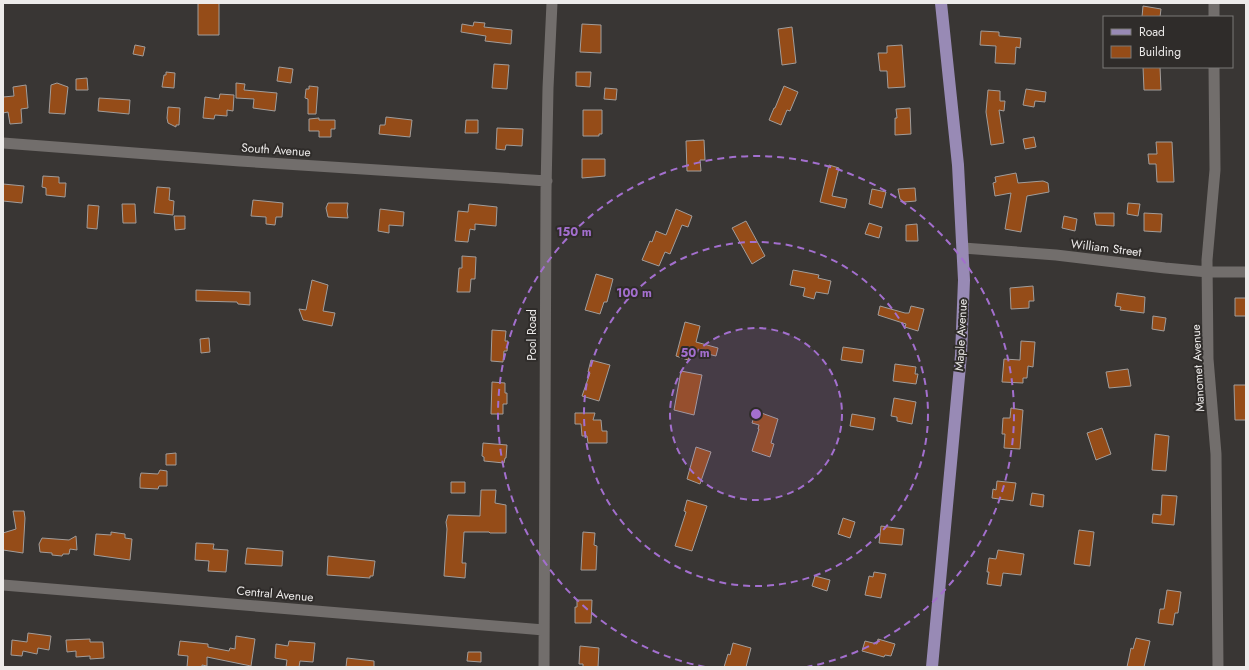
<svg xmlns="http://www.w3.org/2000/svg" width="1249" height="670" font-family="Jost,sans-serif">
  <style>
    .building { fill: #954c18; stroke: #a19d9b }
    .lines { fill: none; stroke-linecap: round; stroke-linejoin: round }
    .minor { stroke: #726e6c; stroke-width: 11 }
    .major { stroke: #988ab5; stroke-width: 12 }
    .ring { fill: none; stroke: #a36fce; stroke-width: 2; stroke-dasharray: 7 5 }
    .labels { text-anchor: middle; stroke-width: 4; stroke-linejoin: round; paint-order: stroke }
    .street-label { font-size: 12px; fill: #edebea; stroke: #2f2c2a }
    .centre { fill: #a36fce; stroke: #2f2c2a; stroke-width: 2 }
    .ring-label { font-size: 12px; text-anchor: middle; font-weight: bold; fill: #a36fce; stroke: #2f2c2a; stroke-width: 4; stroke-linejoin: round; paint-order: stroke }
  </style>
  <rect width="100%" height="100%" fill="#393634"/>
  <path class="building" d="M198,3H219V35H198Z
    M1143,6L1161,9L1160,17H1142Z
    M474,22L485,23L484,27L512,30L511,44L485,41L486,36L461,32L462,24L473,26Z
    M582,24L601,25V53L580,52Z
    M792,27L796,63L782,65L778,29Z
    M981,31L999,32V36L1021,38L1020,48L1016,47L1015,64L995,63L996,46L980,45Z
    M135,45L145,47L143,56L133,54Z
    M902,45L905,87L888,88L887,71H880L878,53H887V46Z
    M494,64L509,65L507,89L492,88Z
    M279,67L293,69L291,83L277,81Z
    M1143,67H1160L1161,90H1144Z
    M166,72L175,73L174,88L162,87L164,75H166Z
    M576,72H591L590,87L576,86Z
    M87,78L88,90H76V79Z
    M57,83L68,87L65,114L49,113L51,85Z
    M236,83L245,84L244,90L277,93L275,111L253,108L254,99L236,98Z
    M26,85L28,108L21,109L22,123L10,124L8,112L3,113V97L14,96L13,87Z
    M309,86L318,87L316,114H308V99L305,98L306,89H309Z
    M784,86L798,92L790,111L787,110L781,125L769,120L774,108H775Z
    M605,88L617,89L616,100L604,99Z
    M1026,89L1046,92L1045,102L1035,101L1034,107L1023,105Z
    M988,90L1000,91V101H1005L1004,111L999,110L1004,143L991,145L986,112Z
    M220,94L234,95L233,111L227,110V116L215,115L214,119L203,118L205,97L219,99Z
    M99,98L130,100L129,114L98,111Z
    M168,107L180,108L179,125H176V127L168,123L167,118Z
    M910,108L911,134L895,135V118H897L896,109Z
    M583,110H602V134H599V136H583Z
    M386,117L412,120L410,137L379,134L380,125H385Z
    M319,118V120H335V129H331V137H319V131H309V119Z
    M466,120H478V133H465Z
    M497,128L523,129L522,146L506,145L505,150L496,149Z
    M1034,137L1036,147L1025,149L1023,139Z
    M704,140L705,160H700L701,171H687L686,141Z
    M1156,142H1172L1174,182H1157L1156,164H1149L1148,154H1157Z
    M582,159H605V176L582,178Z
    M829,165L839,168L832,196L847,199L845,208L820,202Z
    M1016,173L1018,183L1043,181L1048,183L1049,192L1027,196L1021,232L1005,229L1011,193L995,196L993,183L996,182L995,177Z
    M43,176L59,177V183H66L65,197L46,195V188L42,187Z
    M3,184L24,186L22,203L3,201Z
    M157,187L170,188L169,200L174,201L173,215L154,213Z
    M915,188L916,201L904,202L900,199L898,189Z
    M872,189L886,192L882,208L869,204Z
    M253,200L283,203L282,217H276L275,225L266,224V217L251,216Z
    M328,203H348L347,211L348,218L328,217L326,208Z
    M1128,203L1140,204L1138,216L1127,214Z
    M122,204H135L136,223H123Z
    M469,204L497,207L496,226L475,224V230L470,229L468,242L455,241L458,211L468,212Z
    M88,205L99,206L97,229L87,228Z
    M380,209L404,212L403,226L389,225V233L378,231Z
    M676,209L692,216L688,227L682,225L670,254L665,252L659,266L642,260L650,241L652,242L656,231L666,235Z
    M1094,213H1114V226L1096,225Z
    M1144,213L1162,214L1161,232L1144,231Z
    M174,216H185V229L175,230Z
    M1064,216L1077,219L1075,231L1062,228Z
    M746,221L765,256L752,264L732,228Z
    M869,223L882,227L879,238L865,234Z
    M917,224L918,241H906V225Z
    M462,256L476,257L475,279H471L470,292H457L459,268H462Z
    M793,270L819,275L818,278L831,281L828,294L816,292L814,299L803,296L805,288L790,285Z
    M596,274L613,279L607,302H604L600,314L585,310Z
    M312,280L328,285L323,311L335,313L332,326L303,320L299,309L306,310Z
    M1033,286L1034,301H1029V308L1011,309L1010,288Z
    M196,290L250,292V305L238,304L237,302L196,301Z
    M1117,293L1145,297L1144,313L1120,310L1121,307L1115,306Z
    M1235,298H1246V316H1235Z
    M880,306L905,313H909L911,306L924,309L918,331L905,327L906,324L878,315Z
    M1153,316L1166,318L1164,331L1152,329Z
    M685,322L700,326L696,342L718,348L716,356L691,350L688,360L676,356Z
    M492,330L506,331L505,341H508L507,351H504L503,362L491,361Z
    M209,338L210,352L201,353L200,339Z
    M1021,341L1035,342L1033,367L1028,366L1027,378H1023V383L1002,382L1004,359L1020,360Z
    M843,347L864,350L862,363L841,360Z
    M591,360L610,365L599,401L582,396L590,373L588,372Z
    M895,364L916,367L915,374H918L916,384L893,381Z
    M1128,369L1131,386L1109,388L1106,372Z
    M681,371L702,375L694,415L674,410Z
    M492,382L505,383V393H507V404H503V414H491Z
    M1234,385H1246V420H1235Z
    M894,398L916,402L912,424L897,421V417L891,416Z
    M1011,408L1023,410L1020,449L1004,448L1005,434H1002L1003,418H1010Z
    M756,411L778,419L771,443L774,444L770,457L752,451L759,429H758L759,425L752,423Z
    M575,413H595L593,420H601L602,431H607V443H588L587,436H582L581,424H575Z
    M852,414L875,418L873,430L850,426Z
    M1102,428L1111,454L1096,460L1087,433Z
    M1155,434L1169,436L1166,471L1152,470Z
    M483,443L507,445L506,458H505L504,463L484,461V457L482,456Z
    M696,447L711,452L700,484L687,479Z
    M176,453V465H166V454Z
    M160,470L167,471V486H159L158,489L140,488V478L141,473L158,474Z
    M997,481L1016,483L1013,501L992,498L993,489L996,490Z
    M451,482H465V493H451Z
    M481,490H496L495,503L506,505V533H490L489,532H464L462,563H466L465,578L444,576L447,529L446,522L448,515L480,516Z
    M1032,493L1044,495L1043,507L1030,505Z
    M1162,495L1177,496L1174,525L1152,523L1153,514L1161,515Z
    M687,500L707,506L692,551L675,546L686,512L684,511Z
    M13,511H24L25,518L23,553L3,550V533L16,529Z
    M843,518L855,522L850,538L838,534Z
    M881,526L904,529L902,545L879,543Z
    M1079,530L1094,532L1090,566L1074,564Z
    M111,532L125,534V538L132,539L130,560L94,555L96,534L111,535Z
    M583,532L595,533L594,545L597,546L596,570H581Z
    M76,536L77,550L70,549L69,554H63L62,556L52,555V553L40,552L39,544L42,538L69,540Z
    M196,543L214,544L213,549L228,550L226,572L208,571L209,561L195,560Z
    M247,548L283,551L282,566L245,564Z
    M998,550L1024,554L1021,575L1003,573L1001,586L987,584L989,572H987L989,558L996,559Z
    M328,556L375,561L373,576H370V578L327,575Z
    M874,572L886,574L881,598L865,595L869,576L873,577Z
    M815,576L830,580L827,591L812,586Z
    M1167,590L1181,592L1178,613H1175L1173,625L1158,623L1160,609H1164Z
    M577,600H592L591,623H575V607H577Z
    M28,633L51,636L49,650L38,648L37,654L23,651L22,656L11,655L12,640L27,642Z
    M236,636L255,639L251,666L207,657V666L202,665V667H187L188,656L178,655L180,641L208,644V647L229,651L230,648L235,649Z
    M1136,638L1150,641L1144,667H1127L1131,648L1133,649Z
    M90,639V642H103L104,658L90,659V656L76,657V651L67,652L66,640Z
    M878,639L895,644L891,656L885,655L884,657L862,651L865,641L877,644Z
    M289,641L315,643L313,662L300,661L299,667H286L287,660L275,658L276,644L288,646Z
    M733,643L751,648L746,667H724L728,654L730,655Z
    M580,646L599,648L598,667H583V664H579Z
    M468,652H481V662L467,661Z
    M347,658L374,661V667H346Z"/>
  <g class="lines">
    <path class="minor" d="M1214,3V17
      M1214,67L1215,170L1207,260L1208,359L1216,454L1218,667
      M3,143L240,161L547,181
      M963,248L1056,255L1165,268L1208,272H1246
      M3,585L544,630
      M544,667L546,191L548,88L552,3"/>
    <path class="major" d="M932,667L961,355L964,280L958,165L941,3"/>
  </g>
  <circle cx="756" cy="414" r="86" fill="#a36fce" fill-opacity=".12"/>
  <g class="ring">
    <circle cx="756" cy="414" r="86"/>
    <circle cx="756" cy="414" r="172"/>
    <path d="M705 667A258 258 0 1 1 807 667"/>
  </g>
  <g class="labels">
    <g class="street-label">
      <text transform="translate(276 150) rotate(4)" y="4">South Avenue</text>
      <text transform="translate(1106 248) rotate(7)" y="4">William Street</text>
      <text transform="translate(532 335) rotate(-90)" y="4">Pool Road</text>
      <text transform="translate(961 335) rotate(-87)" y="4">Maple Avenue</text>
      <text transform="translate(1198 368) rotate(-93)" y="4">Manomet Avenue</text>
      <text transform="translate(275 594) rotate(5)" y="4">Central Avenue</text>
    </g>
  </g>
  <circle cx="756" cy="414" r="6" class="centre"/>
  <g class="ring-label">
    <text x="574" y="236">150 m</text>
    <text x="634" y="297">100 m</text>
    <text x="695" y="357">50 m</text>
  </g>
  <rect width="1249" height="670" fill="none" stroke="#edebea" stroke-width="8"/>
  <rect x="1103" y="16" width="130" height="52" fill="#2f2c2a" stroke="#7b7877"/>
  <rect x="1111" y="29" width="20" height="6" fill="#988ab5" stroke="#7b7877"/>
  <text x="1139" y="36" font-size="12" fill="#edebea">Road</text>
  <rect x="1111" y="46" width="20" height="12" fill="#954c18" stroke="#7b7877"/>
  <text x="1139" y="56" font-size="12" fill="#edebea">Building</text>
</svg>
